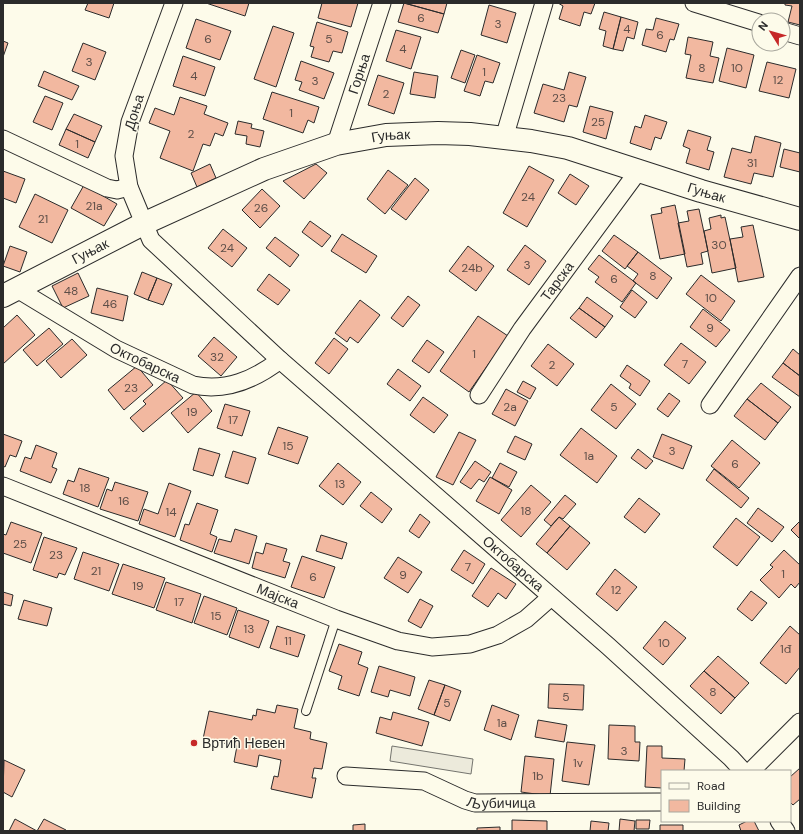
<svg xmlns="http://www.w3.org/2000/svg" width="803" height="834" font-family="'DM Sans',sans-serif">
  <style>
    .parking { fill: #eceadb; stroke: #74746e }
    .building { fill: #f2b8a0; stroke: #2b2b2b }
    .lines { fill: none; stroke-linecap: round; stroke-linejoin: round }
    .lane-casing { stroke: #2b2b2b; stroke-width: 10 }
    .street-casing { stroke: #2b2b2b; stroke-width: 19 }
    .secondary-casing { stroke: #2b2b2b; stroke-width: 24 }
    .lane { stroke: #fdfbea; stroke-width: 8 }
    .street { stroke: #fdfbea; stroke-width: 17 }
    .secondary { stroke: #fdfbea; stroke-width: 22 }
    .poi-dot { fill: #c62828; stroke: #fdfbea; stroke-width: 1.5 }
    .labels { text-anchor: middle; stroke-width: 3; stroke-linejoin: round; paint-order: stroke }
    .number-label { font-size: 12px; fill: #5d4e48 }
    .street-label { font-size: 14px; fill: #2b2b2b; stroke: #fdfbea }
    .poi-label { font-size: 14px; fill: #2b2b2b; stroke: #fdfbea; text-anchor: start }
  </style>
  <rect width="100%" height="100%" fill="#fdfbea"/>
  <path class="parking" d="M392,746L473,759L471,774L390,761Z"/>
  <path class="building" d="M88,3H114L109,18L85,10Z
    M206,3H249L245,16Z
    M322,3H358L351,27L318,18Z
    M404,3H447L444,14Z
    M404,3L444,14L438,33L398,22Z
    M558,3H595L591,14L584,12L580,26L559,19L563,6Z
    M785,3H800V25L788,22L792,6L785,5Z
    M489,5L516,13L507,43L481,35Z
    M604,12L621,17L613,49L603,46L606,31L599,29Z
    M621,17L638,22L634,39L627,37L623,51L613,49Z
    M656,18L679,24L674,40L670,39L666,52L642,45L646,29L653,30Z
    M196,19L231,31L220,60L186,48Z
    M317,22L348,32L342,53L333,51L329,62L311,57L314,47L310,46Z
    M273,26L294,33L276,87L254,79Z
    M396,30L421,37L411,69L386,61Z
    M688,37L713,42L710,56L719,58L713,83L686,78L691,55L685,54Z
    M3,41L8,43L3,57Z
    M83,43L106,52L95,80L72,71Z
    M727,48L754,55L746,88L719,81Z
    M461,50L475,55L465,83L451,78Z
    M477,55L500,63L493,83L485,81L480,96L464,91Z
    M183,56L215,67L205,96L173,86Z
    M301,61L334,73L324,99L299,90L302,82L295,80Z
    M767,62L796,69L789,98L759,91Z
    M44,71L79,86L72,100L38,86Z
    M414,72L438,76L435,98L410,94Z
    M569,72L586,77L577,107L569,105L564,122L534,113L543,84L564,90Z
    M378,75L404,83L394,114L368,105Z
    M272,92L319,107L314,123L308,120L303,133L263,119Z
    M45,96L63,103L52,130L33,122Z
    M180,97L207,106L204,114L228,123L223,136L215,133L210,146L203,144L193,171L160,158L170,131L149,123L155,108L174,115Z
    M590,106L613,112L606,139L583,132Z
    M74,114L102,126L95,142L66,129Z
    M645,115L667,122L661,139L655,137L651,150L630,143L635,126L641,128Z
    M238,121L252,124L251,128L264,131L260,147L246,144L247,136L235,134Z
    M66,129L95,142L88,158L59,145Z
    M688,130L711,137L707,150L714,152L709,170L686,163L690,149L683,146Z
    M755,136L781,143L773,177L754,173L751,184L724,177L732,148L751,153Z
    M784,149L800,153V172L780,167Z
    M210,164L216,178L197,187L191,173Z
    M316,164L327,173L304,199L283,181Z
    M529,166L554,180L527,227L503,213Z
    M388,170L408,185L385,214L367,199Z
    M3,171L25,179L16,203L3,198Z
    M570,174L589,186L576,205L558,193Z
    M415,178L429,190L406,220L391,209Z
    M84,185L117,204L104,226L71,208Z
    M262,189L280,206L260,228L242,210Z
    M35,194L68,210L52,243L19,227Z
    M675,205L685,254L660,259L651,215L662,213L661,208Z
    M699,209L708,251L701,253L703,264L687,267L678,223L689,221L687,211Z
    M721,215V218L725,217L736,268L712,273L704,231L711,229L709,218Z
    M310,221L331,236L322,247L302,232Z
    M753,225L764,277L738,282L730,239L743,237L741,227Z
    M223,229L247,248L232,267L208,248Z
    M342,234L377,256L366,273L331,251Z
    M614,235L638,252L625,269L602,251Z
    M275,237L299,255L290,267L266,248Z
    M525,245L546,261L529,285L507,270Z
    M10,246L27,252L20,272L3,266Z
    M468,246L494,266L476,291L449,271Z
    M638,252L672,278L657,299L633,281L638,274L627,266Z
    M599,255L636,283L622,302L595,282L599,277L588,269Z
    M142,272L157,278L148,300L134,294Z
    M78,273L89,296L63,308L52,286Z
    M269,274L290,290L278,305L257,290Z
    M701,275L735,301L721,321L686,294Z
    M157,278L172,284L163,305L148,300Z
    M97,288L128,296L123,321L91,313Z
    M632,290L647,302L635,318L620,307Z
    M408,296L420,305L403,327L391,318Z
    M587,297L613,316L605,327L579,308Z
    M360,300L380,315L358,343L350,337L347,342L335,333Z
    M579,308L605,327L596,338L570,318Z
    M703,309L730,330L716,347L690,327Z
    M17,315L35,335L3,364V328Z
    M478,316L508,336L469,392L440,371Z
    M49,328L63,344L37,366L23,350Z
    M214,337L237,357L221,376L198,356Z
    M334,338L348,349L329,374L315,363Z
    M72,339L87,355L61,378L46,361Z
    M427,340L444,352L429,373L412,361Z
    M681,343L706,362L689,384L664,365Z
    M548,344L574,364L557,386L531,366Z
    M793,349L800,355V376L783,363Z
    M783,363L800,376V397L772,377Z
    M627,365L650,381L640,396L629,388L631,384L620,376Z
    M137,366L153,385L124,410L108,390Z
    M398,369L421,386L410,401L387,384Z
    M167,380L183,398L143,432L130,418L146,404L143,401Z
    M523,381L536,388L530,399L517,392Z
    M761,383L791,407L778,423L747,399Z
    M611,384L636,404L616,429L591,410Z
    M506,389L528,401L515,426L492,414Z
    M196,392L212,411L188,433L171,413Z
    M669,393L680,401L668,417L657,409Z
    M423,397L448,415L434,433L410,415Z
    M747,399L778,423L765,440L734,416Z
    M225,404L250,411L242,436L217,428Z
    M278,427L308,437L298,464L268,454Z
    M581,428L617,456L597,483L560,455Z
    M459,432L476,440L453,485L436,477Z
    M3,434L22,441L16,457L10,455L5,467L3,466Z
    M662,434L692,446L683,469L653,457Z
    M515,436L532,444L525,460L507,452Z
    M732,440L760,463L739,488L711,466Z
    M36,445L57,453L52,467L57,469L51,483L20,471L25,457L31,459Z
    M199,448L220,454L213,476L193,470Z
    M638,449L653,461L646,469L631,458Z
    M233,451L256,458L248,484L225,477Z
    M475,461L491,472L484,482L479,479L471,489L460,482Z
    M338,463L361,482L343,505L319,486Z
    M500,463L517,472L509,487L492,478Z
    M79,468L109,478L98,507L63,494L68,480L74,482Z
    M714,469L749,498L741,508L706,480Z
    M490,477L512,490L499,514L476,501Z
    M115,482L148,492L138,521L100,509L107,489L112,491Z
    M169,483L191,491L175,537L139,524L144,509L158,514Z
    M531,485L551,502L521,537L501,520Z
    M371,492L392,509L382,523L360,506Z
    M565,495L576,504L563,519L559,517L551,526L544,520Z
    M639,498L660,514L645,533L624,517Z
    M197,503L218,510L210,534L217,537L212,552L180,540L185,524L189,525Z
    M758,508L784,527L772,542L747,523Z
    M420,514L430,522L419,538L409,531Z
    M559,517L570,526L547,553L536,544Z
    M736,518L760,537L737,566L713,547Z
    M800,521V539L791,530Z
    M11,522L42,533L31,563L3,553V534L6,535Z
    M570,526L590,543L567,570L547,553Z
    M235,529L257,536L249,564L214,553L219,539L231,542Z
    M321,535L347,543L342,559L316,551Z
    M44,537L77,548L65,575L59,573L57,578L33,570Z
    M266,543L287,549L283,561L290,563L285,578L252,568L256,552L263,554Z
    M464,550L485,564L473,584L451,570Z
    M784,550L800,565V582L795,588L791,584L779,598L760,580L773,567L770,565Z
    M83,552L119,564L109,591L74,579Z
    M302,556L335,567L324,598L291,587Z
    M398,557L422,572L408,593L384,578Z
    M123,564L165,578L154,608L112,594Z
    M491,568L516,584L506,599L498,593L488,607L472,596Z
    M615,569L637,587L617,611L596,594Z
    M166,582L201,594L192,623L156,610Z
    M751,591L767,603L752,621L737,609Z
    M3,592L13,595L11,606L3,604Z
    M204,596L237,608L227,635L194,623Z
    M420,599L433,606L421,628L408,621Z
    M24,600L52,608L47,626L18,619Z
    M238,610L269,621L259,648L229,637Z
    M665,621L686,638L663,665L643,648Z
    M277,626L305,635L298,657L270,648Z
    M790,626L800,635V667L786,684L760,663Z
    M339,644L362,652L358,664L368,668L359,696L338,689L342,676L329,671Z
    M718,656L749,683L735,698L704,671Z
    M379,666L415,677L410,696L390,690L388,697L371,692Z
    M704,671L735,698L721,714L690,686Z
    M429,680L445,685L434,715L418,709Z
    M549,684L584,685L583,710L548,708Z
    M445,685L461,691L450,721L434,715Z
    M277,705L298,709L294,728L311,732L310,739L327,743L322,769L314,768L312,778H316L312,798L271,789L274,776L278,777L281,760L259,755L257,767L234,762L237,746L203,739L209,711L252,720L253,715L256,716L257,709L275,713Z
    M492,705L519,715L511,740L484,730Z
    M393,712L429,722L422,746L376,733L380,717L391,720Z
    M538,720L567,725L564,742L535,737Z
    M609,725L635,726V742H640L639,761L608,759Z
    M567,742L595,745L589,785L562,781Z
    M647,746H662V758L685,759L684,771H662V788L645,787Z
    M525,756L554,759L550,796L521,792Z
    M4,760L25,770L12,797L3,792Z
    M800,768V799L793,805L790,802V777Z
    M15,819L37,831H9Z
    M44,819L66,830V831H37Z
    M620,819L635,821L634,831H619Z
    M512,820L547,821V831H512Z
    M636,820H650L649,829H636Z
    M591,821L609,823L608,831H590Z
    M747,821H754L759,831H741L739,825Z
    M365,824V831H353V825Z
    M660,825H683V831H660Z
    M500,827V831H477V828Z"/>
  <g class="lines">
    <g class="lane-casing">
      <path id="lane" d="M306,711L336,619"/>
    </g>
    <g class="street-casing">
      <g id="street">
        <path id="s1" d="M174,3L130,122L124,156L129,187L151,240L280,360L608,646L731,758L743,771"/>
        <path d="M694,3L759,23"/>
        <path d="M783,31L800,36"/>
        <path d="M504,138L544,3"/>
        <path d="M3,139L107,188L117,190L129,187"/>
        <path id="s2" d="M336,144L382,3"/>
        <path id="s3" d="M17,289L116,349L193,385C226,392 254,380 280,360"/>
        <path id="s4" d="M479,395L522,329L639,170"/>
        <path d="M710,405L800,276"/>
        <path id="s5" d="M3,486L336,619L398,641L432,647L470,644L498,635L526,619L551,597"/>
        <path d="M751,771L800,722"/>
        <path id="s6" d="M346,776L424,781L465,800L475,803L662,802"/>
        <path d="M779,821L786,831"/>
      </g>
    </g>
    <g class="secondary-casing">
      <g id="secondary">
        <path id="s7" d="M3,296L143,224L264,169L336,144L386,135L438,133L470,134L531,141L568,148L701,191L800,219"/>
      </g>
    </g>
    <use href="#lane" class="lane"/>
    <use href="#street" class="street"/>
    <use href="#secondary" class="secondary"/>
  </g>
  <circle class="poi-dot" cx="194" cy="743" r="4"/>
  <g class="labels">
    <g class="number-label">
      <text x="421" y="22">6</text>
      <text x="498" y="28">3</text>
      <text x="627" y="33">4</text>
      <text x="660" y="39">6</text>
      <text x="208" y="43">6</text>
      <text x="329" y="43">5</text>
      <text x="403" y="53">4</text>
      <text x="89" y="66">3</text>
      <text x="702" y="72">8</text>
      <text x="737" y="72">10</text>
      <text x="484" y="76">1</text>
      <text x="194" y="80">4</text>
      <text x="778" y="84">12</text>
      <text x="315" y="85">3</text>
      <text x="386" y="98">2</text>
      <text x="559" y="102">23</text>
      <text x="291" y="117">1</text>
      <text x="598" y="126">25</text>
      <text x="191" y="138">2</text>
      <text x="77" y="148">1</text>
      <text x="752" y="167">31</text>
      <text x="528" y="201">24</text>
      <text x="94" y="210">21a</text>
      <text x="261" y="212">26</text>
      <text x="43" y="223">21</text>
      <text x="719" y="249">30</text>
      <text x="227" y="252">24</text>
      <text x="527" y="269">3</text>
      <text x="472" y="272">24b</text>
      <text x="653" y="280">8</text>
      <text x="614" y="283">6</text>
      <text x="71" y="295">48</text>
      <text x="711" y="302">10</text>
      <text x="110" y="308">46</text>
      <text x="710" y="332">9</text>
      <text x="474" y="358">1</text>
      <text x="217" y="361">32</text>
      <text x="685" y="368">7</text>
      <text x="552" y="369">2</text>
      <text x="131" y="392">23</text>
      <text x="510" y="411">2a</text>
      <text x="614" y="411">5</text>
      <text x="192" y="416">19</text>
      <text x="233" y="424">17</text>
      <text x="288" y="450">15</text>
      <text x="672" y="455">3</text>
      <text x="589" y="460">1a</text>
      <text x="735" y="468">6</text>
      <text x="340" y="488">13</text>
      <text x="85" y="492">18</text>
      <text x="124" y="505">16</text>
      <text x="526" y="515">18</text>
      <text x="171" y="516">14</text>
      <text x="20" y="548">25</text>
      <text x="56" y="559">23</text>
      <text x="468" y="571">7</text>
      <text x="96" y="575">21</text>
      <text x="783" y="578">1</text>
      <text x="403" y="579">9</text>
      <text x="313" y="581">6</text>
      <text x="138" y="590">19</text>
      <text x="616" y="594">12</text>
      <text x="179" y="606">17</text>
      <text x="216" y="620">15</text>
      <text x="249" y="633">13</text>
      <text x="288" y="645">11</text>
      <text x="664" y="647">10</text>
      <text x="786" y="653">1đ</text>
      <text x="713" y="696">8</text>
      <text x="566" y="701">5</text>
      <text x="447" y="707">5</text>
      <text x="502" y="727">1a</text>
      <text x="624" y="755">3</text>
      <text x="578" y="767">1v</text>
      <text x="538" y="780">1b</text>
    </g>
    <g class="street-label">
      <text dy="5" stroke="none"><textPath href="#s2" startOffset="74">Горња</textPath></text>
      <text transform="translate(134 112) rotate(-73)" y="5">Доња</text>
      <text dy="5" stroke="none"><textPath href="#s7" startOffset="422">Гуњак</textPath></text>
      <text dy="5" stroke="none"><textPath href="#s7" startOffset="746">Гуњак</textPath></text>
      <text dy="5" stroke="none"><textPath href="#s7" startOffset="98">Гуњак</textPath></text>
      <text dy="5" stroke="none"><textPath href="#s4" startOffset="138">Тарска</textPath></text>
      <text dy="5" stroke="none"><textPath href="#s3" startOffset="148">Октобарска</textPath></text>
      <text dy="5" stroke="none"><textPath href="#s1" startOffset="736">Октобарска</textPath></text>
      <text dy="5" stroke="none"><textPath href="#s5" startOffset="296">Мајска</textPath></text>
      <text dy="5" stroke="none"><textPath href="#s6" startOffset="160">Љубичица</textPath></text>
    </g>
    <g class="poi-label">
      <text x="202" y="748">Вртић Невен</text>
    </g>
  </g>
  <rect width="803" height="834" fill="none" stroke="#2b2b2b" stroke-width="8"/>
  <rect x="661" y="770" width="130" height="52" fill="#fdfbea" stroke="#a9a89e"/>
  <rect x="669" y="783" width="20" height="6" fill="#fdfbea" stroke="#a9a89e"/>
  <text x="697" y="790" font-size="12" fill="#2b2b2b">Road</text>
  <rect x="669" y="800" width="20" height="12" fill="#f2b8a0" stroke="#a9a89e"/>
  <text x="697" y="810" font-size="12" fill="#2b2b2b">Building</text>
  <g transform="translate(771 32) rotate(307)"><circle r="19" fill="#fdfbea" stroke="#a9a89e"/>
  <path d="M0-3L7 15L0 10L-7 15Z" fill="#c62828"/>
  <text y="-6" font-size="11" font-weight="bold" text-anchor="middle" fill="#2b2b2b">N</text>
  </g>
</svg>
